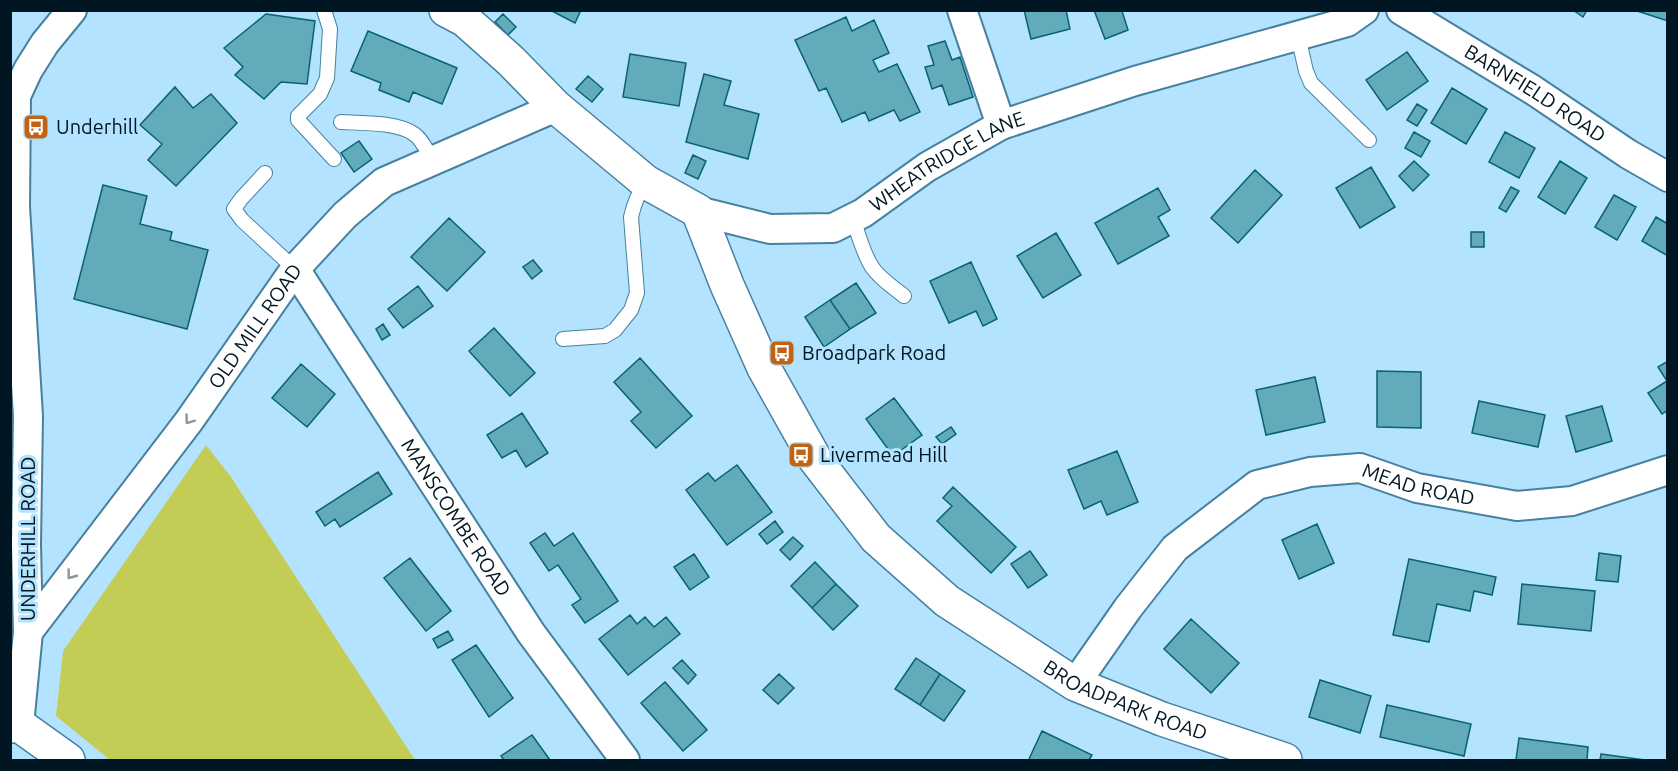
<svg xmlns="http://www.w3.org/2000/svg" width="1678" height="771" font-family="Ubuntu,sans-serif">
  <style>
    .green { fill: #c3cd55 }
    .building { fill: #61abbb; stroke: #0a6271; stroke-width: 1.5 }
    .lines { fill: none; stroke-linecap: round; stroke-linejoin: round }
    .lane-casing { stroke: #4781a0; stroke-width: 16 }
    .street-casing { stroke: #4781a0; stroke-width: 32 }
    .secondary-casing { stroke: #4781a0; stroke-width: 36 }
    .lane { stroke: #fff; stroke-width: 14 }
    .street { stroke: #fff; stroke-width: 28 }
    .secondary { stroke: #fff; stroke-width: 33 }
    .oneway { stroke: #8c969c }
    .labels { text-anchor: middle; stroke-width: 6; stroke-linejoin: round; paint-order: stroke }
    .street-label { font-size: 20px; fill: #001622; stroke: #b3e3fe }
    .poi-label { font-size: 20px; fill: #001622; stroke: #b3e3fe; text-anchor: start }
  </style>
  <rect width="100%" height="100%" fill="#b3e3fe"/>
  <path class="green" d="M206,445L231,477L415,760H110L56,716L63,651Z"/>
  <path class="building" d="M550,10H581L575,23Z
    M1024,10H1066L1070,29L1031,39Z
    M1094,10H1123L1122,11L1128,30L1105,39Z
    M1573,10H1587L1583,17Z
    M1634,10H1668V21Z
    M266,14L315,21L307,84L281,82L264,99L235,75L243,67L224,48Z
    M503,14L516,27L508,35L495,22Z
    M846,17L852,31L874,20L889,53L873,60L879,72L897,64L920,112L900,121L894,110L869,121L865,112L842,122L826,88L819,91L795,40Z
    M368,31L457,68L442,104L413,92L409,102L379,90L381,83L351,71Z
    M945,41L952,60L960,57L973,97L949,105L942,85L932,89L925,67L934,65L928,46Z
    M1407,52L1428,81L1387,110L1366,80Z
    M630,54L686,63L679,106L623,97Z
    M704,74L731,81L724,105L759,114L748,159L686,142Z
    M588,76L603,89L592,102L576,89Z
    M175,87L193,108L211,94L237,123L176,186L148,160L162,144L140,125Z
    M1452,88L1487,109L1466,144L1431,123Z
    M1417,104L1427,110L1417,126L1407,120Z
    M1414,132L1430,141L1421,157L1405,148Z
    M1505,132L1535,148L1519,178L1489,162Z
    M359,141L372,159L354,172L341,153Z
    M693,155L706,161L698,179L685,173Z
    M1414,161L1429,175L1413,191L1399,176Z
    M1560,161L1587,178L1565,214L1538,197Z
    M1371,167L1395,207L1360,228L1336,188Z
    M1255,170L1282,195L1238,243L1211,218Z
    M103,185L147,196L140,224L172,232L170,240L208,250L187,329L74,299Z
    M1511,187L1519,191L1506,212L1499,208Z
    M1158,188L1170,210L1158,217L1169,236L1118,264L1095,223Z
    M1614,195L1636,207L1617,240L1595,227Z
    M1656,217L1668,224V256L1642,241Z
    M449,218L485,252L447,291L411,257Z
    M1471,232H1484V247H1471Z
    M1056,233L1081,275L1043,298L1017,256Z
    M533,260L542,271L532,279L523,267Z
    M971,262L997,319L983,326L976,311L949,323L930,281Z
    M856,283L876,313L850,329L830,300Z
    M418,286L433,306L403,328L388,309Z
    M830,300L850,329L824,347L805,317Z
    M383,324L390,335L382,340L376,329Z
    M494,328L535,373L510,396L469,351Z
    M640,358L692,416L656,448L631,421L641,412L614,382Z
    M1668,361V410L1662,414L1648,393L1667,381L1658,367Z
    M301,364L335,394L307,427L272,398Z
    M1377,371L1421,372V428L1377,427Z
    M1315,377L1325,422L1266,435L1256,390Z
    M894,398L922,435L893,456L866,419Z
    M1479,401L1545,415L1538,447L1472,433Z
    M1602,406L1612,441L1576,452L1566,416Z
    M522,413L548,453L526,467L516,450L502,458L487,435Z
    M951,427L956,434L942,444L936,437Z
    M1117,451L1138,502L1107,515L1101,501L1084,509L1068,470Z
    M737,465L772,512L727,545L686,490L708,473L715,481Z
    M378,472L392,494L340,527L335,519L325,526L316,512Z
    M953,487L1016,547L991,573L937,521L952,506L943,498Z
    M775,521L783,532L767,544L759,534Z
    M1317,524L1334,563L1299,579L1282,540Z
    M545,533L554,546L573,533L618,601L585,623L572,605L581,599L558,565L549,571L530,543Z
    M793,537L803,546L790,560L780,550Z
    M1030,551L1047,575L1028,588L1011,564Z
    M1599,553L1621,556L1618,582L1596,580Z
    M694,554L709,577L690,590L674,567Z
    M410,558L451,611L426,631L384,578Z
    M1409,559L1496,577L1492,595L1474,591L1470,611L1437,604L1429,642L1393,635Z
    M815,562L836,584L812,608L791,586Z
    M836,584L858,606L833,630L812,608Z
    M1522,584L1595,591L1591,631L1518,624Z
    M630,615L637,624L645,617L654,627L666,617L680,634L628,675L599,639Z
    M1191,619L1239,663L1211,693L1164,649Z
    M448,631L453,640L438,648L433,639Z
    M476,645L513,698L489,717L452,660Z
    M916,658L940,674L920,705L895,689Z
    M682,660L696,675L688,684L673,668Z
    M779,674L794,688L778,704L763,690Z
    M940,674L965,691L944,721L920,705Z
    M1320,680L1371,696L1360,733L1309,717Z
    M665,682L707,730L683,751L641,703Z
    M1387,705L1471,724L1464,756L1380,737Z
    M1042,731L1092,755L1089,760H1032L1029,759Z
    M532,735L550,760H504L501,756Z
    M1519,738L1588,747L1587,760H1516Z
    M1601,754L1645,760H1600Z"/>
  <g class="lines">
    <g class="lane-casing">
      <path id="lane" d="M324,10L330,29L327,78L320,94L298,116V120L334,159
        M1298,36L1306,71L1311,83L1369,140
        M341,122C361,123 398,122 414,134C423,140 427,152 433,161
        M265,173L241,199L234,209L242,220L295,269
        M853,218C858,234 863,253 872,267C880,279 893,287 904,296
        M563,339L605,336L615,330L631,310L637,293L631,217C634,204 638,193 646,182"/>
    </g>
    <g class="street-casing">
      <g id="street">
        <path d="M962,10L1001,125"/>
        <path id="s1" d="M1401,10L1533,90L1628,154L1668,177"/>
        <path id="s2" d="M698,211L770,229L833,228L863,213L927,167L1001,125L1135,81L1347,22L1364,10"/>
        <path id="s3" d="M295,269L531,633L625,760"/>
        <path id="s4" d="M28,632L189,421L295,269L345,215L384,182L556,107"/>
        <path id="s5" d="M1075,684L1128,608L1175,548L1257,485L1310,472L1360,468L1417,488L1517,506L1572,501L1668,470"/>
        <path d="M19,725L28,632L26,544L28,416L15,207L16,96L28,70L45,43L72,10"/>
      </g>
    </g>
    <g class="secondary-casing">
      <g id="secondary">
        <path id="s6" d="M446,10L465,20L511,61L556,107L646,182L698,211L727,285L764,368L815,459L876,538L947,601L1075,684L1162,719L1285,760"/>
        <path d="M10,726L19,725L68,760"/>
      </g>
    </g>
    <use href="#lane" class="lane"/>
    <use href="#street" class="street"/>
    <use href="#secondary" class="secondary"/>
  </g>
  <defs><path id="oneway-chevron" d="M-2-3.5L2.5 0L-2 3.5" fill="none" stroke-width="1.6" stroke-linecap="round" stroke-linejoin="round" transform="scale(1.5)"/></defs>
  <g class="oneway">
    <use href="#oneway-chevron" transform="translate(189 420) rotate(126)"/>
    <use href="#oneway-chevron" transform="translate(71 575) rotate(127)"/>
  </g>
  <defs>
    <g id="bus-square" transform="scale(1.35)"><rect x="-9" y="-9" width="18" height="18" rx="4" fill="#c06314" stroke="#b3e3fe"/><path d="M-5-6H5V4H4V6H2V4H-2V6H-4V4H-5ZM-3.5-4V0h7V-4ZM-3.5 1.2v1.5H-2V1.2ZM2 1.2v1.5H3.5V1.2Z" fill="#fff"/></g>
  </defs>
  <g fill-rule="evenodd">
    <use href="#bus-square" x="36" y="127"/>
    <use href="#bus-square" x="782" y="353"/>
    <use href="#bus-square" x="801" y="455"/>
  </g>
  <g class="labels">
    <g class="street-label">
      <text dy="7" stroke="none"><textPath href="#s1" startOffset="158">BARNFIELD ROAD</textPath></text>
      <text dy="7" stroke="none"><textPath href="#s2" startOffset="270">WHEATRIDGE LANE</textPath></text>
      <text dy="7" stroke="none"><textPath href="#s4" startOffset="381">OLD MILL ROAD</textPath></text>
      <text dy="7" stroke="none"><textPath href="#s5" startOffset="438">MEAD ROAD</textPath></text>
      <text dy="7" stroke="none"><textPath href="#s3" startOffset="296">MANSCOMBE ROAD</textPath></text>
      <text transform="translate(28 539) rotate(-90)" y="7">UNDERHILL ROAD</text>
      <text dy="7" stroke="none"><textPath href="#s6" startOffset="999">BROADPARK ROAD</textPath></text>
    </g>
    <g class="poi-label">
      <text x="56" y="134">Underhill</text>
      <text x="802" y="360">Broadpark Road</text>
      <text x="820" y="462">Livermead Hill</text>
    </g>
  </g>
  <rect width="1678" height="771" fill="none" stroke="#001622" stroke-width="24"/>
</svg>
